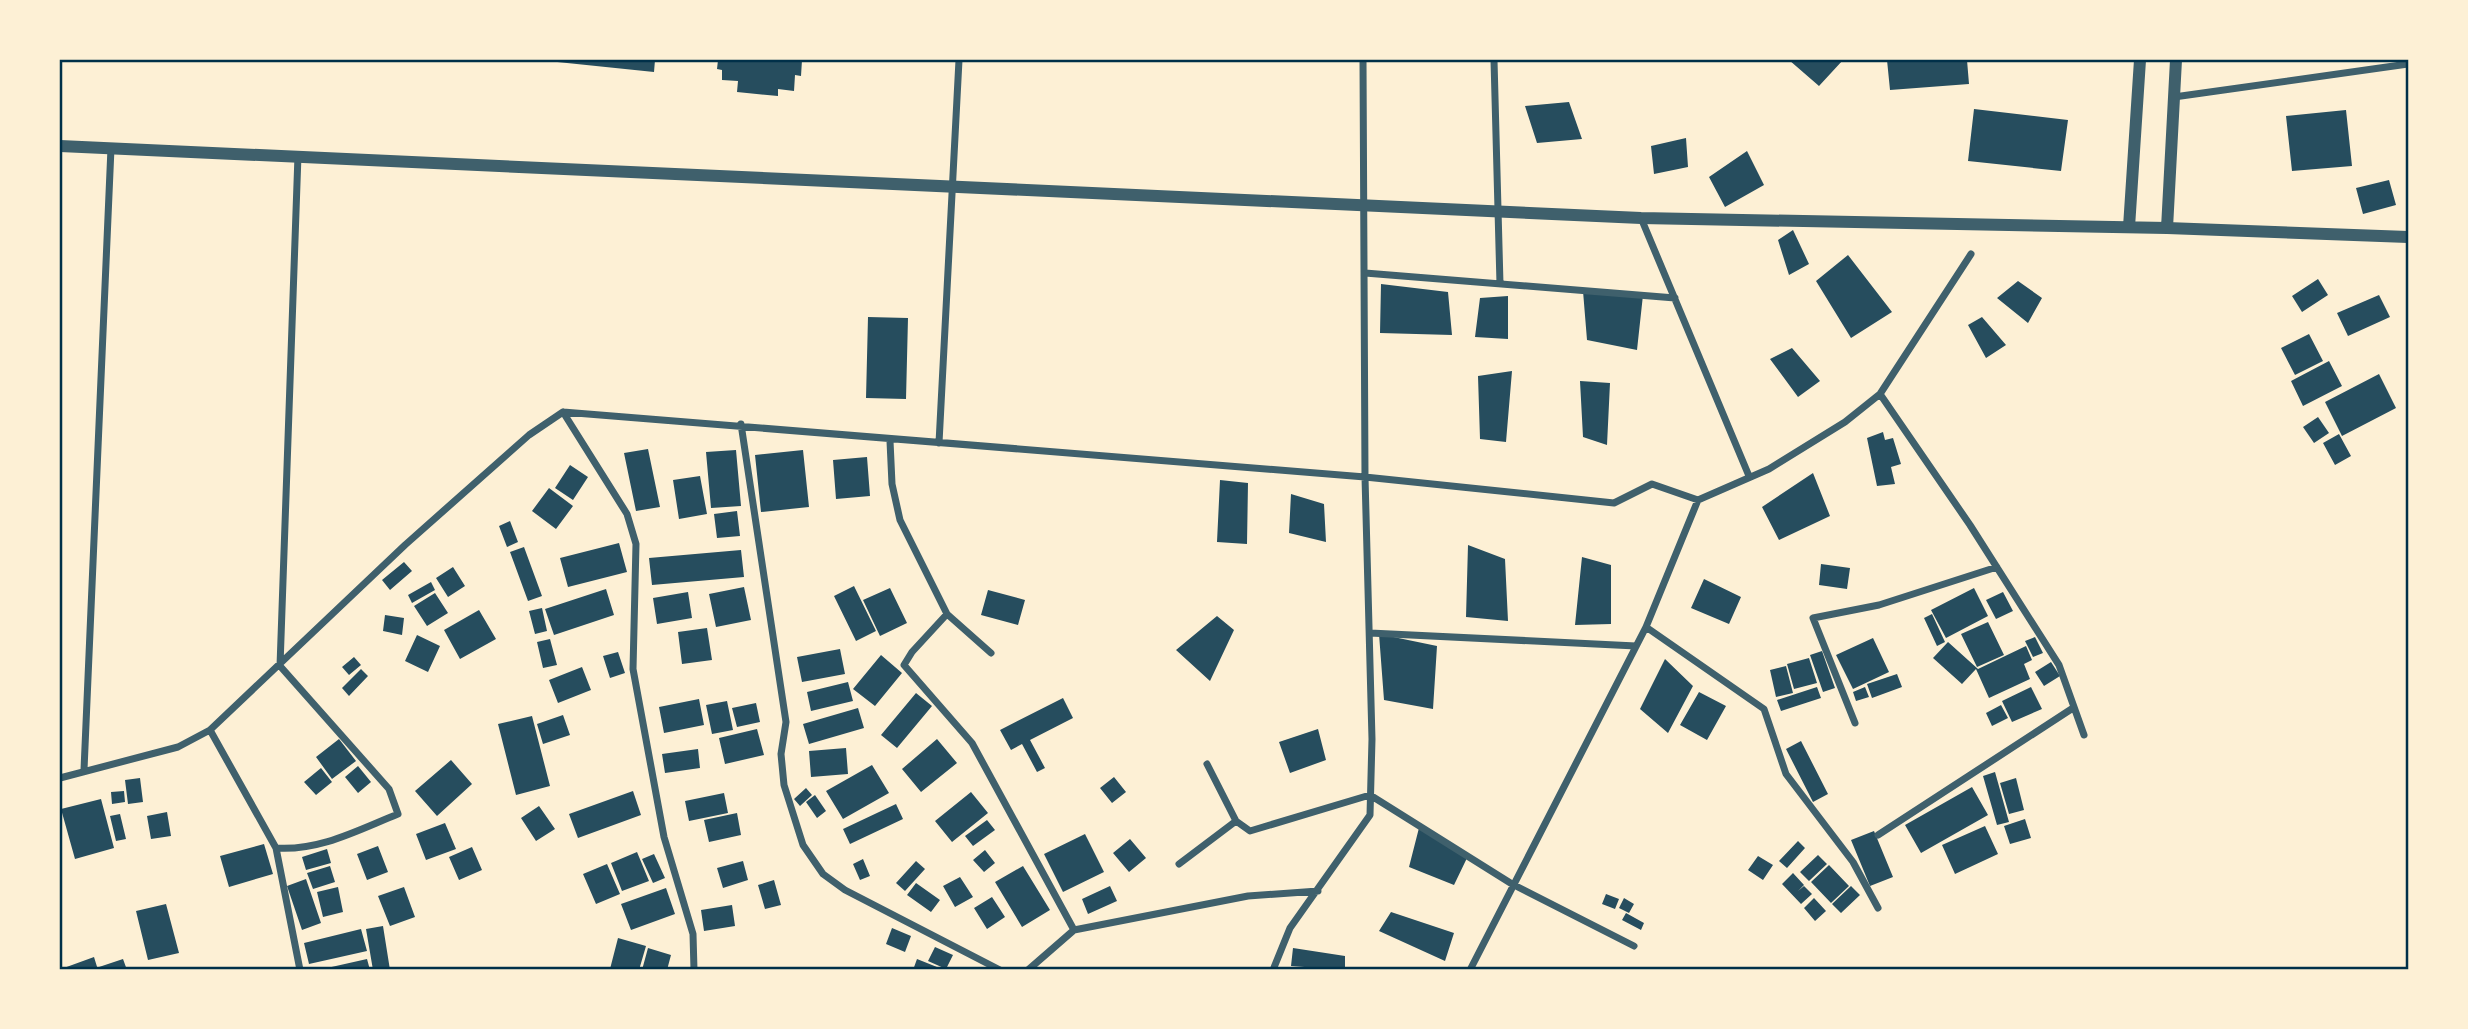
<svg xmlns="http://www.w3.org/2000/svg" width="2468" height="1029" font-family="'Open Sans',sans-serif">
  <style>
    .building { fill: #264d5e }
    .lines { fill: none; stroke-linecap: round; stroke-linejoin: round }
    .minor { stroke: #3f606c; stroke-width: 7 }
    .tertiary { stroke: #3f606c; stroke-width: 12 }
    .neatline { fill: none; stroke: #003049; stroke-width: 2.5 }
  </style>
  <rect width="100%" height="100%" fill="#fdf0d5"/>
  <path class="building" d="M538,60H655L654,72Z
    M718,60H802L801,76L795,75L794,91L778,89V96L737,92L738,81L722,80V70L717,69Z
    M1789,60H1843L1819,86Z
    M1887,60H1967L1969,84L1890,90Z
    M1569,102L1582,139L1537,143L1525,106Z
    M1974,109L2068,120L2061,171L1968,161Z
    M2346,110L2352,166L2292,171L2286,116Z
    M1686,138L1688,167L1654,174L1651,146Z
    M1747,151L1764,185L1725,207L1709,177Z
    M2389,180L2396,205L2363,214L2356,188Z
    M1793,230L1809,264L1789,275L1778,240Z
    M1848,255L1892,312L1851,338L1816,281Z
    M2318,279L2328,295L2302,312L2292,296Z
    M2018,281L2042,298L2028,323L1997,298Z
    M1381,284L1448,292L1452,335L1380,333Z
    M1583,291L1643,295L1637,350L1587,340Z
    M2379,295L2390,317L2348,336L2337,313Z
    M1508,296V339L1475,337L1480,298Z
    M868,317L908,318L906,399L866,398Z
    M1982,317L2006,345L1986,358L1968,325Z
    M2309,334L2323,361L2295,375L2281,348Z
    M1792,348L1820,381L1798,397L1770,359Z
    M2329,361L2342,386L2303,406L2291,381Z
    M1512,371L1506,442L1480,439L1478,376Z
    M2379,374L2396,408L2342,436L2325,402Z
    M1580,381L1610,383L1607,445L1583,437Z
    M2318,417L2329,433L2314,443L2303,427Z
    M1883,432L1885,440L1893,438L1901,464L1891,467L1895,484L1877,486L1867,438Z
    M2339,434L2351,456L2335,465L2323,443Z
    M648,449L660,507L636,511L624,453Z
    M736,450L741,506L711,508L706,452Z
    M803,450L809,507L761,512L755,455Z
    M867,457L870,496L836,499L833,460Z
    M570,465L588,477L573,500L555,488Z
    M1813,473L1830,516L1779,540L1762,507Z
    M700,476L707,514L679,519L673,480Z
    M1220,480L1248,483L1247,544L1217,542Z
    M549,488L573,506L556,529L532,511Z
    M1291,494L1324,504L1326,542L1289,533Z
    M737,511L740,536L717,538L714,514Z
    M510,521L518,542L507,547L499,526Z
    M619,543L627,572L568,587L560,558Z
    M1468,545L1505,559L1508,621L1466,617Z
    M524,547L542,596L528,601L510,552Z
    M741,550L744,577L652,585L649,558Z
    M1582,557L1611,565V624L1575,625Z
    M404,562L412,571L390,590L382,580Z
    M1821,564L1850,568L1847,589L1819,585Z
    M453,567L465,586L448,597L436,578Z
    M1704,579L1741,597L1729,624L1691,608Z
    M431,582L435,590L412,603L408,595Z
    M854,586L876,631L856,641L834,596Z
    M744,587L751,620L716,627L709,594Z
    M890,588L907,623L880,636L863,600Z
    M1974,588L1988,616L1946,638L1931,610Z
    M606,589L614,615L554,635L545,609Z
    M988,590L1025,600L1018,625L981,615Z
    M688,592L692,618L657,624L653,598Z
    M2003,592L2013,611L1996,619L1986,600Z
    M435,593L448,613L427,626L414,606Z
    M542,608L547,631L535,634L529,611Z
    M479,610L496,639L460,659L444,630Z
    M1932,614L1945,642L1937,646L1924,618Z
    M385,615L404,618L402,635L383,631Z
    M1217,616L1234,630L1210,681L1176,650Z
    M1988,622L2004,655L1977,667L1961,634Z
    M707,628L712,660L682,664L678,632Z
    M1379,634L1437,646L1433,709L1384,700Z
    M417,635L440,646L428,672L405,661Z
    M2035,637L2043,653L2033,657L2025,641Z
    M1873,638L1889,672L1853,689L1836,655Z
    M550,639L557,665L543,668L537,642Z
    M1948,642L1978,669L2026,646L2032,660L2024,664L2030,679L1989,698L1976,669L1962,684L1933,658Z
    M840,649L845,674L802,682L797,657Z
    M1822,651L1835,688L1823,692L1810,655Z
    M618,652L625,673L610,678L603,656Z
    M881,655L902,673L875,706L853,689Z
    M354,657L361,665L349,675L342,667Z
    M1809,658L1817,683L1794,689L1787,664Z
    M1665,659L1693,686L1668,733L1640,709Z
    M2051,662L2060,676L2044,686L2035,672Z
    M1786,666L1793,693L1776,697L1770,670Z
    M582,667L591,690L558,703L549,680Z
    M361,669L368,676L349,696L342,688Z
    M1897,674L1902,687L1872,698L1867,684Z
    M848,682L853,701L811,711L807,692Z
    M1817,687L1821,698L1781,711L1777,700Z
    M1865,687L1869,697L1856,701L1853,692Z
    M2031,687L2042,709L2012,722L2002,701Z
    M1699,692L1726,706L1707,740L1680,725Z
    M916,693L932,706L897,748L881,735Z
    M1063,698L1073,718L1030,740L1045,768L1037,772L1022,744L1011,750L1000,730Z
    M699,699L704,725L664,733L659,707Z
    M727,701L733,730L712,734L706,705Z
    M756,703L760,722L737,727L732,708Z
    M2001,705L2008,718L1992,726L1986,713Z
    M858,708L864,728L809,744L803,724Z
    M563,715L570,735L543,744L537,724Z
    M532,716L550,786L516,795L498,724Z
    M757,729L764,755L725,764L719,738Z
    M1318,729L1326,760L1290,773L1279,742Z
    M339,739L356,761L332,779L316,757Z
    M937,739L957,763L921,792L902,769Z
    M1801,741L1828,794L1813,802L1786,749Z
    M846,748L848,774L811,777L809,751Z
    M698,749L700,768L665,773L662,754Z
    M451,760L472,784L437,816L415,791Z
    M872,765L889,793L843,819L826,791Z
    M358,766L371,782L358,793L345,777Z
    M321,768L332,782L316,795L304,782Z
    M1995,772L2009,822L1997,825L1983,776Z
    M1114,777L1126,792L1112,803L1100,788Z
    M140,778L143,802L128,804L125,780Z
    M2016,778L2024,810L2009,814L2000,783Z
    M1972,787L1988,815L1921,853L1905,825Z
    M806,788L812,795L800,806L794,799Z
    M124,791L125,802L112,804L111,792Z
    M633,791L641,815L578,838L569,814Z
    M971,792L988,813L952,842L935,821Z
    M724,793L728,813L689,821L685,801Z
    M815,795L826,811L817,818L806,802Z
    M101,799L114,848L75,859L61,809Z
    M896,804L903,819L850,844L843,829Z
    M539,806L555,829L536,841L521,818Z
    M167,812L171,836L151,839L147,816Z
    M737,813L741,835L709,842L704,820Z
    M120,814L126,839L116,841L110,816Z
    M2025,819L2031,838L2010,844L2004,826Z
    M987,820L995,830L973,846L965,836Z
    M445,823L456,849L426,860L416,834Z
    M1420,824L1467,858L1454,885L1409,867Z
    M1985,826L1998,854L1955,874L1942,845Z
    M1874,831L1893,877L1870,886L1851,840Z
    M1085,834L1104,872L1063,892L1044,854Z
    M1130,839L1146,858L1129,872L1113,853Z
    M1798,841L1805,848L1787,868L1779,861Z
    M264,844L273,874L229,887L220,856Z
    M378,846L388,872L367,880L357,854Z
    M472,847L482,870L459,880L449,857Z
    M327,849L331,863L306,870L302,857Z
    M985,850L995,863L984,872L973,860Z
    M637,852L649,881L622,891L611,863Z
    M654,854L665,878L653,883L642,859Z
    M1818,855L1827,864L1809,881L1800,872Z
    M1758,856L1773,865L1763,880L1748,870Z
    M863,859L870,876L860,880L853,864Z
    M743,861L748,880L723,888L717,868Z
    M916,861L925,869L905,891L896,883Z
    M607,864L620,894L596,904L583,874Z
    M1829,865L1849,886L1831,903L1811,882Z
    M330,866L335,882L313,889L307,873Z
    M1023,866L1050,910L1022,927L995,882Z
    M1793,873L1804,885L1798,891L1804,886L1812,894L1801,904L1782,884Z
    M960,877L973,897L955,907L943,886Z
    M306,879L321,923L302,930L287,886Z
    M774,880L781,905L765,909L758,885Z
    M916,883L940,900L931,912L907,895Z
    M1110,886L1117,901L1088,914L1082,899Z
    M1851,886L1860,895L1841,913L1832,904Z
    M338,887L343,912L323,917L317,892Z
    M404,887L415,917L390,926L378,896Z
    M666,888L675,914L631,930L621,904Z
    M1606,894L1619,899L1615,909L1602,904Z
    M992,897L1005,917L987,929L974,908Z
    M1624,898L1634,904L1629,913L1619,908Z
    M1814,898L1826,911L1815,921L1804,908Z
    M166,904L179,953L148,960L136,911Z
    M732,905L735,926L704,931L701,910Z
    M1391,912L1454,933L1445,961L1379,931Z
    M1626,913L1644,923L1641,930L1622,920Z
    M383,926L390,970H373L366,929Z
    M892,928L911,936L905,952L886,944Z
    M361,929L367,951L309,964L304,943Z
    M618,938L646,946L639,970L610,969Z
    M935,947L953,955L946,969L928,961Z
    M648,948L671,955L667,970H642Z
    M1293,948L1345,956V970L1291,966Z
    M94,957L98,970H61V969Z
    M123,959L127,970H100L99,967Z
    M367,959L370,970H327V968Z
    M917,959L942,969V970H913Z"/>
  <g class="lines">
    <path class="minor" d="M1494,60L1500,284
      M2174,97L2408,64
      M1641,218L1749,476
      M1365,273L1675,298
      M1880,394L1970,525L2059,665L2084,735
      M563,412L627,514L636,544L633,669L664,837L693,934L694,970
      M741,424L786,722L781,754L784,785L803,845L823,874L845,890L1000,970
      M890,441L892,484L900,520L947,614L991,653
      M939,443L959,60
      M947,614L912,652L904,665L972,743L1074,930
      M1646,627L1764,709L1786,774L1853,862L1878,908
      M1370,633L1636,646
      M1855,723L1813,618L1879,605L1997,567
      M210,730L276,848L300,970
      M1207,764L1236,821L1250,831L1370,795L1512,884L1634,946
      M84,770L111,148
      M60,778L178,747L210,730L405,545L529,435L563,412L1365,477L1614,503L1652,484L1698,500L1769,469L1845,422L1880,394L1971,254
      M1878,835L2073,708
      M276,848C320,851 358,830 398,814L389,789L280,666L298,155
      M1179,864L1236,821
      M1028,970L1074,930L1248,896L1318,891
      M1273,970L1290,928L1370,815L1372,739L1365,477L1363,60
      M1470,970L1646,627L1698,500"/>
    <path class="tertiary" d="M60,146L1641,218L2167,228L2408,237
      M2129,227L2140,60
      M2167,228L2176,60"/>
  </g>
  <rect width="2468" height="1029" fill="none" stroke="#fdf0d5" stroke-width="122"/>
  <rect x="61" y="61" width="2346" height="907" class="neatline"/>
</svg>
